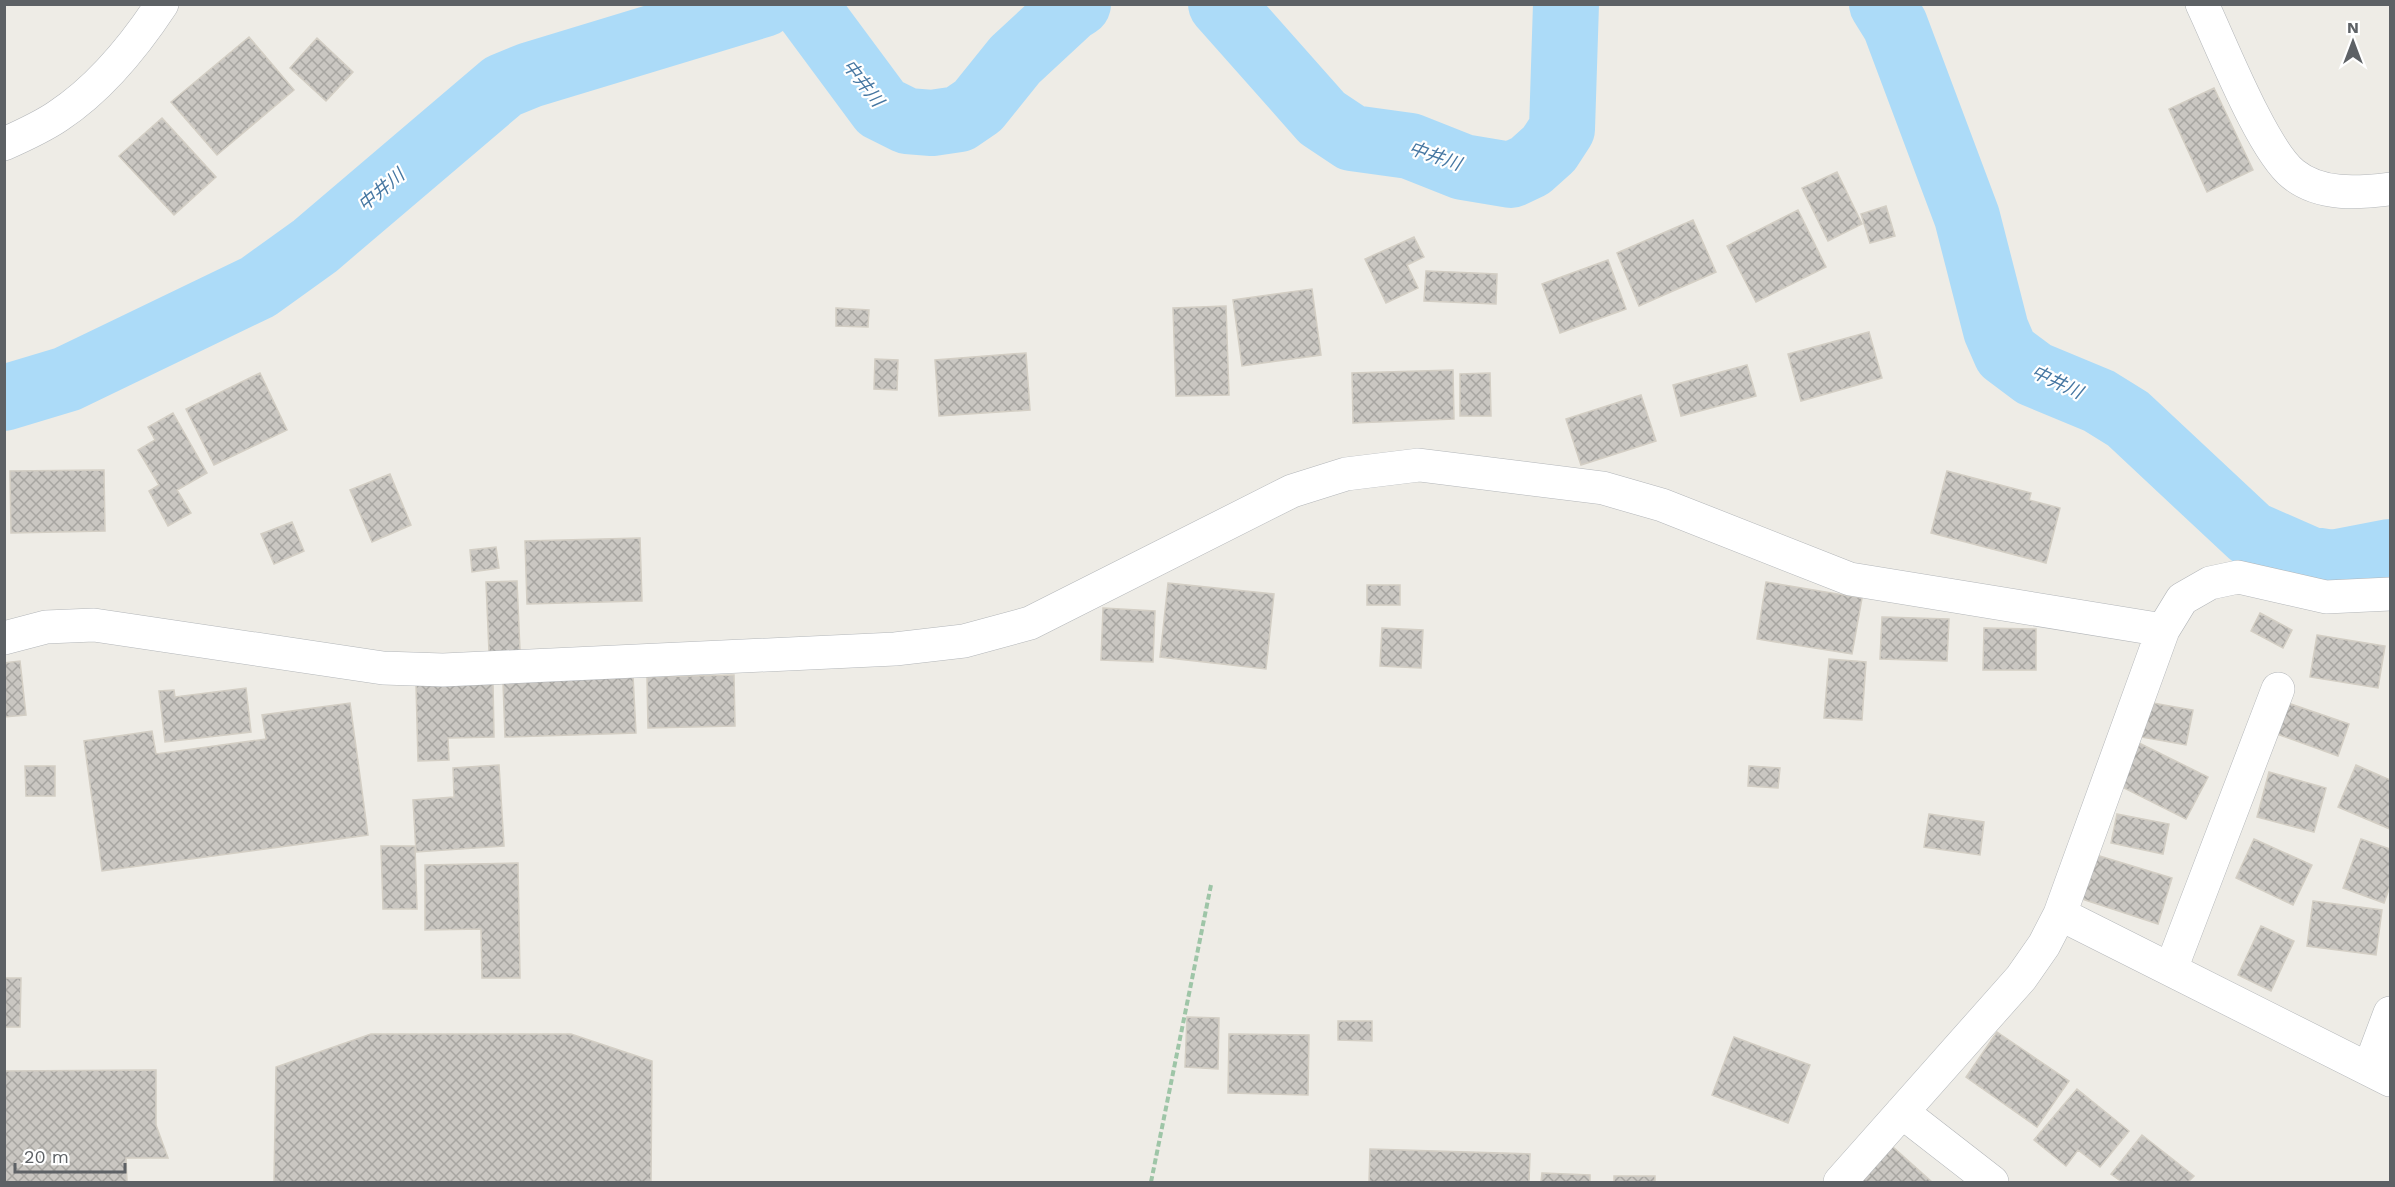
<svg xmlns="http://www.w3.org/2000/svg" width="2395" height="1187" font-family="'Work Sans','Noto Sans JP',sans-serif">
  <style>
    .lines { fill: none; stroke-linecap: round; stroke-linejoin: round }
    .river { stroke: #acdbf8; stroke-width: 66 }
    .building { fill: url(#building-cross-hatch); stroke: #d3cec4; stroke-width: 1.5 }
    .minor-casing { stroke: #b3b6b9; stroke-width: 34 }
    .path { stroke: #9ec5a7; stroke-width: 4; stroke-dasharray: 6 3; stroke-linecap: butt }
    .minor { stroke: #fff; stroke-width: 33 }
    .labels { text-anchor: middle; stroke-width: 4.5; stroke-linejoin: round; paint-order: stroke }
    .water-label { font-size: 18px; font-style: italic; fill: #4677a2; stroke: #fff }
  </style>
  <defs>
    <pattern id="building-cross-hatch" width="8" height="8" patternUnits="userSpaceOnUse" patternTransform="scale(1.5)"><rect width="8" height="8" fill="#cac7c2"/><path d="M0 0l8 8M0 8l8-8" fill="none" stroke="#a7a5a1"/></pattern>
  </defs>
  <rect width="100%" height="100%" fill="#eeece6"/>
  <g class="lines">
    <path class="river" d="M804,4L881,108L907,121L932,123L959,119L978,106L1015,60L1070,9L1078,4
      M1221,4L1322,118L1352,138L1410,146L1463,167L1511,175L1530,166L1549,149L1562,129L1566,4
      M1882,4L1895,25L1967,217L1996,330L2006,353L2034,374L2099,401L2128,419L2251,534L2308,559L2333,563L2390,552
      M4,398L67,379L258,287L315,246L503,86L530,75L764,4"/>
  </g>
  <path class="building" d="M249,37L294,90L217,155L171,102Z
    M317,38L353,72L326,101L290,68Z
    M2214,88L2253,170L2207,192L2169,109Z
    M162,118L216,177L174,215L119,156Z
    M1837,172L1862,224L1828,241L1802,188Z
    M1886,206L1895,236L1870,243L1861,214Z
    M1798,210L1826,267L1756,302L1727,246Z
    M1693,220L1716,272L1639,306L1617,253Z
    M1414,237L1424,257L1407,265L1418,288L1386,303L1365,259Z
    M1608,260L1626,309L1560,333L1542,284Z
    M1426,271L1497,274L1496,304L1424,301Z
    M1312,289L1321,355L1242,366L1233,300Z
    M1226,306L1229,395L1176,396L1173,308Z
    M836,308L869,310L868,327L836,326Z
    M1869,332L1882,378L1801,401L1788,354Z
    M1026,353L1030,410L939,416L935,360Z
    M875,359L898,360L897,390L874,389Z
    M1747,365L1756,396L1681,416L1673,385Z
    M1453,370L1454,419L1353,423L1352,373Z
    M260,373L287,430L214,465L186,409Z
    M1490,373L1491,416H1460V374Z
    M1641,395L1656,441L1581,465L1566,419Z
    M173,413L207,473L177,490L191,513L168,526L149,491L159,485L138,450L155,440L148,427Z
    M104,470L105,531L11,533L10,471Z
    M1947,471L2031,493L2029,500L2060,508L2046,563L1931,533Z
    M390,474L411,525L372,542L350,490Z
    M292,522L304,551L274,564L261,534Z
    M640,538L642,601L527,604L525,541Z
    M496,547L499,568L472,572L470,550Z
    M517,581L520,651L489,652L486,582Z
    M1766,582L1862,598L1852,654L1757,639Z
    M1168,583L1274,594L1266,669L1160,657Z
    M1367,585H1400V605H1367Z
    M1103,608L1155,611L1153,662L1101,660Z
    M2260,613L2292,630L2283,648L2251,631Z
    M1882,617L1949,619L1947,661L1880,659Z
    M1382,628L1423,630L1421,668L1380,666Z
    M1984,628L2036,629V670H1983Z
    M2317,635L2385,646L2378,688L2310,677Z
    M1829,659L1866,662L1862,720L1824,718Z
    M20,661L26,715L4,717V663Z
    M734,675L735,726L648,728L647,677Z
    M633,676L636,733L505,737L503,682Z
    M493,682L494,737L448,738L449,760L418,761L416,684Z
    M246,688L251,732L165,742L159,691L174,690L175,697Z
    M2147,702L2193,710L2186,745L2141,737Z
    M350,703L368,835L102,871L84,741L152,731L156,754L266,739L262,715Z
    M2288,703L2349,724L2338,756L2277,734Z
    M2139,743L2208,777L2186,819L2118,785Z
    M499,765L504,846L416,852L413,800L454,797L453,768Z
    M2356,765L2390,780V829L2338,807Z
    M25,766H55V796H26Z
    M1749,766L1780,768L1778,788L1748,786Z
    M2269,772L2326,788L2314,832L2257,817Z
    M1929,814L1984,822L1980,855L1924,847Z
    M2117,814L2169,824L2163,854L2111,843Z
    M2254,839L2312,865L2293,905L2236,878Z
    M2361,839L2390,849V886L2384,903L2343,888Z
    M381,846H415L417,909H383Z
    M2093,854L2172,878L2158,924L2079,898Z
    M518,863L520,978H482L481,929L425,930V865Z
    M2313,901L2382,910L2376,955L2307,946Z
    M2261,926L2294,941L2271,991L2238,975Z
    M4,978H21L20,1027H4Z
    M1187,1017L1219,1018L1218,1069L1185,1067Z
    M1338,1021H1372V1041L1338,1040Z
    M1997,1032L2069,1081L2037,1127L1966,1077Z
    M371,1034H571L652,1061L651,1182H274L276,1067Z
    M1229,1034L1309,1035L1308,1095L1228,1093Z
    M1734,1037L1810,1065L1788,1123L1712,1095Z
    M156,1070V1125L168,1158H126L127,1182H4V1071Z
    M2077,1089L2129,1131L2100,1167L2078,1150L2066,1166L2034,1140Z
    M2142,1135L2194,1176L2188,1182H2122L2111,1174Z
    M1884,1139L1932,1182H1844Z
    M1370,1149L1530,1154L1529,1182H1369Z
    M1542,1173L1590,1175V1182H1541Z
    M1614,1176H1655V1182H1614Z"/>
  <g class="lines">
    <g class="minor-casing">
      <path id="minor" d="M2202,4C2221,44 2262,149 2293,174C2320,196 2358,193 2390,189
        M4,144C22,136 42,127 58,116C99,89 135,45 162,4
        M4,638L46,627L94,625L383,668L443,670L895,649L964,641L1030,623L1292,491L1346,474L1419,465L1603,488L1662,505L1850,579L2163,630
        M2060,914L2390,1080
        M2171,969L2278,689
        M2369,1069L2390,1013
        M1902,1112L1992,1182
        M1840,1182L2021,978L2044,945L2060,914L2163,630L2182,599L2210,583L2238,577L2326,597L2390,594"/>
    </g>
    <path class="path" d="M1151,1182L1211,885"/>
    <use href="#minor" class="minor"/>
  </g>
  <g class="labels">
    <g class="water-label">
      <text transform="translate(863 83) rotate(52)" y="6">中井川</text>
      <text transform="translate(1435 156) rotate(19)" y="6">中井川</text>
      <text transform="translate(381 190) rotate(-40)" y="6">中井川</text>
      <text transform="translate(2057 382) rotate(25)" y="6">中井川</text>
    </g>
  </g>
  <rect width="2395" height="1187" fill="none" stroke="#5d6165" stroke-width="12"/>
  <g transform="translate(2353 42)" stroke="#ffffff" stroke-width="4.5" paint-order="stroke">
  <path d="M0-4.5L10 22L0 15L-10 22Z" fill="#5d6165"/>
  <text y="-9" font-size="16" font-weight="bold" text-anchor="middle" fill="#5d6165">N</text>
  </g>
  <path d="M15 1163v9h110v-9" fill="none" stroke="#5d6165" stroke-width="3"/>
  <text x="24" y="1163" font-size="18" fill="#5d6165" stroke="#ffffff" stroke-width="4.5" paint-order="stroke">20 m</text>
</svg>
